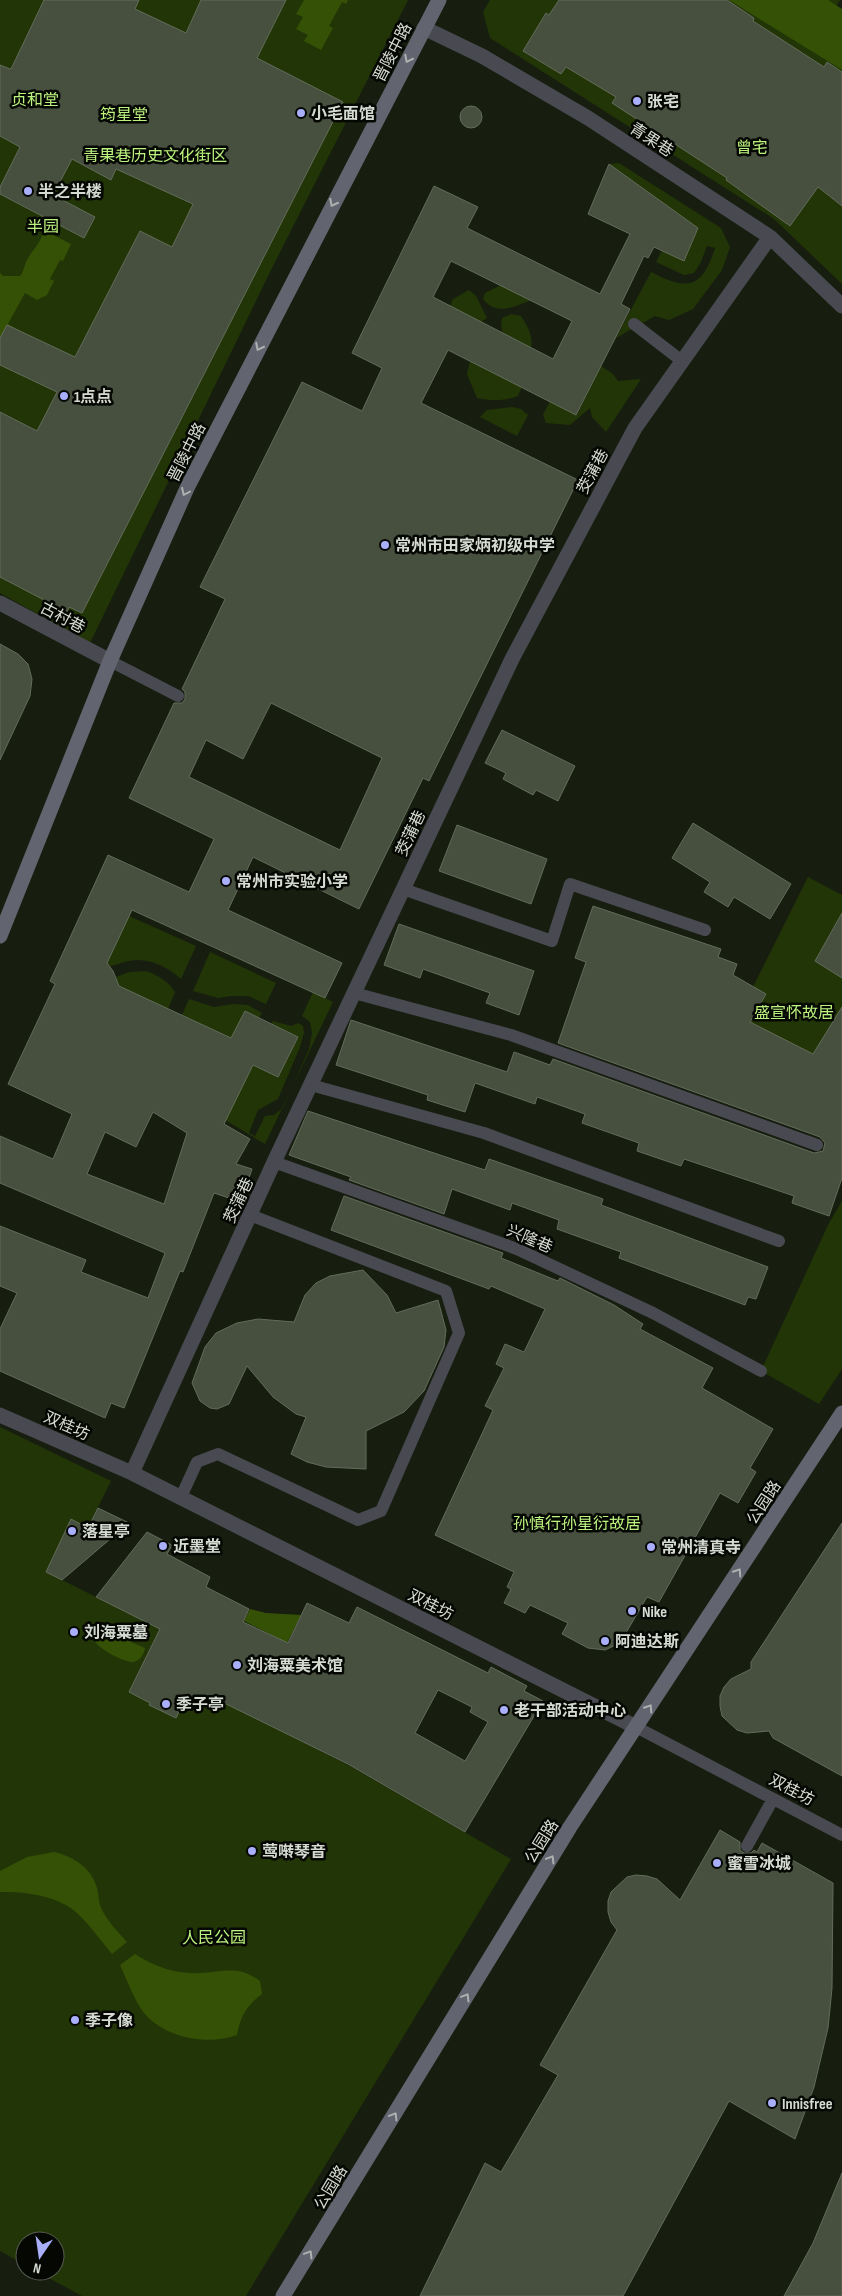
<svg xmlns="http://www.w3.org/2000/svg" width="842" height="2296" font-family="'Sofia Sans Condensed','Noto Sans SC',sans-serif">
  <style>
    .green { fill: #223506 }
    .water { fill: #345106 }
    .building { fill: #474f3f; stroke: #636c5b; fill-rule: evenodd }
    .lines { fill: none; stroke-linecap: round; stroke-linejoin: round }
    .lane { stroke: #494a51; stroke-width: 12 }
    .street { stroke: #494a51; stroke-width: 15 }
    .secondary { stroke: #62646f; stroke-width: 15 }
    .oneway { stroke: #adb1af }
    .poi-dot { fill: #aaaffb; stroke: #050703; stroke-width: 2 }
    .labels { text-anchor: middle; stroke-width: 5; stroke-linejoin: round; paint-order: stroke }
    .street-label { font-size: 16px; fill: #d6dbd2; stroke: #050703 }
    .park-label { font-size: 16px; fill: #bcf37e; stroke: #050703 }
    .poi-label { font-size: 16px; font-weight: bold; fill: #d6dbd2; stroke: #050703; text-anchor: start }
  </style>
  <rect width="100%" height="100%" fill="#171e10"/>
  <path class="green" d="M0,0H408L271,270L90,643L0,593Z
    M490,0H840L809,49L842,70V284L774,219L490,38L483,12Z
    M619,163L721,228L730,247L722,270L693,309L669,320L655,316L616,338L651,272C687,291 702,289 715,248L707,246L701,262L694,273L684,275L656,262L662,250L698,228L609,164Z
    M501,285L531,300C514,307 496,316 483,299L485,293Z
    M469,290L476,296L487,318L481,322L450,306L453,299Z
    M511,314L521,316C528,327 533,335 531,348L503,334L501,325L502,318Z
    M470,361L522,387L518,396C505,401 491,401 477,398L467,374Z
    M601,366L613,374L618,381L641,379L606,432L592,417L590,408L570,425L546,423L543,415L550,401L577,415Z
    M512,407L521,409L528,415L517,436L480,417L487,410Z
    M808,877L842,895V1090L728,1037Z
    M129,916L196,946L181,979C168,967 148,957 129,961C123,962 117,965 110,966L107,963Z
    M210,952L276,983L266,1004L248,996H231L218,998L193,991Z
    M146,971C159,976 167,980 175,992L168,1009L114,984L116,977L129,972Z
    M313,992L333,1002L265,1144L190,1099L229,1085L241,1090L253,1065L298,1037L271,1024L273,1021L291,1026L298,1023L303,1026L304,1033L300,1047L278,1099L258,1110L249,1133L255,1136L265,1116L274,1115L283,1108L309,1049L312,1033L310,1022L302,1016Z
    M189,999L214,1007L233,1004L248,1005L262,1013L259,1018L245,1011L231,1038L182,1015Z
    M842,1201V1369L819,1404L761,1371L828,1225Z
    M0,1427L111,1481L62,1580L160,1629L145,1659L165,1670L194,1702L214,1698L285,1733L350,1766L511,1859L246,2296H82L36,2271H55V2241H25V2265L0,2251Z"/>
  <path class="water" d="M304,0H348L346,4L342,2L329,26L333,28L321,50L304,41L308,35L296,29L303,17L296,14Z
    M729,0H828L842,9V70Z
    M43,230L71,244L63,261L60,260L50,279L54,281L47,295L37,300L25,293L8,324L15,328L3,350L0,348V273L3,276H20C25,270 24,264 28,258C34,248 42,242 43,230Z
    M250,1609L266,1613L301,1615L287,1643L244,1621Z
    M100,1624H105L129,1636L131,1642L145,1648C144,1654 140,1661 133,1662C123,1663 71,1637 100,1624Z
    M54,1852C72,1856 90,1867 96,1885C99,1892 98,1900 101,1908C107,1921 118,1932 127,1942L112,1954C101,1941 90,1925 77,1913C59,1896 24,1891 0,1892V1871L27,1857Z
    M135,1954C152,1965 170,1972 189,1973C217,1975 235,1962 260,1981L262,1994C247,2005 240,2017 237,2035C208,2046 165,2038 144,2013C134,2000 127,1980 120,1965Z"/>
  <path class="building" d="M44,0H139L135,9L186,33L201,0H286L257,58L343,102L82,613L69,607L67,612L0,577V412L37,431L57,392L0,365V338L7,325L75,357L140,231L172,247L193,204L116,169L111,180L72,159L53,195L95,217L84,238L0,194V187L20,147L0,136V65L10,69L12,67Z
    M559,0H727L754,18L753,21L824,67L827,62L842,72V206L818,187L790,226L726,180L727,178L612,103L616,97L566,67L561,74L523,51L546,13L549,15Z
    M460 117a11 11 0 1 1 22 0a11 11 0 1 1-22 0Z
    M609,164L698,228L684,261L654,247L648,258L644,256L621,304L630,309L576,415L448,350L421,403L578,480L429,781L423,778L359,909L253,857L228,910L342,963L325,998L132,910L107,963L113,971L119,986L231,1038L245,1011L298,1037L278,1077L253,1065L224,1124L250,1139L236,1164L252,1169L241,1202L214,1193L183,1272L180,1271L124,1408L111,1403L105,1418L0,1371V1329L17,1293L0,1286V1226L86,1260L81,1272L148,1298L165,1253L0,1183V1136L53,1159L72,1114L8,1084L55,984L50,981L108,855L189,892L214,839L129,798L174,703H182L185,699V692L182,689L225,599L200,587L302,382L362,411L382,368L352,353L434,186L478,207L467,228L600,294L630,234L588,214ZM451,261L572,321L553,359L433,297ZM271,703L382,758L340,850L189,777L206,740L243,759ZM153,1112L187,1133L164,1204L87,1174L105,1132L136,1147Z
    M0,644L18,654L28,664L32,679L30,696L0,760Z
    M502,730L575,766L558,801L536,790L533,795L503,779L506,773L485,763Z
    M693,823L791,884L770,919L734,897L728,907L704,892L710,882L672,858Z
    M457,825L547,859L531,904L439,871Z
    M593,906L721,949L718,957L737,964L733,975L766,994L750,1022L813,1054L842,1007V1178L829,1216L792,1203L794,1196L756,1183L684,1159L681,1166L637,1151L639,1143L582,1123L585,1114L537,1097L535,1104L475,1083L465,1112L427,1100L428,1095L336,1065L351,1020L507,1072L514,1052L550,1065L553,1059L814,1153L823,1151L825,1143L820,1137L558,1043L586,962L575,958Z
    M842,913V978L815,961Z
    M399,924L534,971L519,1015L486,1003L490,993L423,969L420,978L384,965Z
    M308,1111L485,1170L489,1159L603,1199L601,1205L768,1267L756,1299L748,1297L745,1305L619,1258L621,1252L557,1229L559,1220L512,1203L510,1210L452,1189L444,1214L349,1180L351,1177L289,1155Z
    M344,1196L503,1253L501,1258L558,1281L560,1278L614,1305L643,1324L640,1329L713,1368L702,1388L773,1429L750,1468L756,1472L738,1503L720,1493L659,1602L647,1597L620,1643L605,1650L588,1648L562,1634L568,1623L530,1605L525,1613L504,1603L511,1589L507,1587L514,1572L435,1535L493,1410L485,1406L504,1368L496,1364L505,1344L524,1352L545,1309L491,1286L489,1289L331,1230Z
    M363,1270L387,1295L396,1313L438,1300L446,1330L444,1347L424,1391L404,1412L366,1431V1469L326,1467L307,1462L291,1454L306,1417L296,1414L273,1397L247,1366L229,1404L217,1409L210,1408L200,1401L192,1383L205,1347L216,1333L237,1323L258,1319L294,1322L305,1295L316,1283L330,1276Z
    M98,1508L129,1523L62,1580L46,1572L71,1519L88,1528Z
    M842,1523V1776L773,1738L769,1731L747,1733L737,1730L722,1716L720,1706V1696L724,1687L731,1679L751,1669V1662Z
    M147,1532L172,1545L167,1554L210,1577L206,1587L249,1609L243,1622L288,1643L307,1603L349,1623L357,1607L488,1673L491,1667L527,1686L524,1691L543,1701L465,1832L348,1764L214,1698L183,1704L176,1718L149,1705L150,1703L129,1692L160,1629L96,1597ZM438,1690L472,1707L470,1712L488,1722L465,1761L415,1733Z
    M720,1830L740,1842V1850L744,1853H751L754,1850L757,1852L762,1843L833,1883L832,1988L828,2028L814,2087L795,2139L729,2101L623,2296H420L485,2163L501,2172L558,2075L540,2065L617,1930L611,1922L608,1912V1901L611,1892L627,1877L636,1875L647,1876L657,1879L680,1900Z
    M842,2173V2296H784L813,2243Z"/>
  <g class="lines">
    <path class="lane" d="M634,324L682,361
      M110,661L178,696
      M403,889L552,941L570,884L705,930
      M354,993L511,1035L817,1145
      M311,1085L484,1133L779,1241
      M274,1162L517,1249L653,1313L761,1371
      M181,1497L197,1462L218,1454L358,1520L381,1511L459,1333L446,1291L250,1215
      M636,1727L842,1835
      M747,1846L773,1799"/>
    <path class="street" d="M424,28L482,56L588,118L770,237L842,306
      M0,603L110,661
      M0,1415L132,1473L636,1727
      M132,1473L274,1162L512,659L635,428L770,237"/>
    <path class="secondary" d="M0,936L110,661L188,486L439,0
      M283,2296L570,1827L842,1413"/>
  </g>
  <defs><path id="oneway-chevron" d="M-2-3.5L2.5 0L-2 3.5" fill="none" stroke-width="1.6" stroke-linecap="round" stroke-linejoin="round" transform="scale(1.25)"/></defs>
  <g class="oneway">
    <use href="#oneway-chevron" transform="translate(408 59) rotate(117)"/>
    <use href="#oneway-chevron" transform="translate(333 203) rotate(117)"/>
    <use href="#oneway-chevron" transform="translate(259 347) rotate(117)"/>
    <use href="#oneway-chevron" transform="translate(185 492) rotate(115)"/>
    <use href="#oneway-chevron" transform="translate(738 1572) rotate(-57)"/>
    <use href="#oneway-chevron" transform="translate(649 1708) rotate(-57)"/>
    <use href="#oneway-chevron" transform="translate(551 1859) rotate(-59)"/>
    <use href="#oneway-chevron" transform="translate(466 1997) rotate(-59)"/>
    <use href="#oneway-chevron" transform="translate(394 2116) rotate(-59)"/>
    <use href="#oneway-chevron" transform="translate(309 2254) rotate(-59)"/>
  </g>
  <g class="poi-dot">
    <circle cx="637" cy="101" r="5"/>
    <circle cx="301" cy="113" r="5"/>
    <circle cx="28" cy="191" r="5"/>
    <circle cx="64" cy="396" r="5"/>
    <circle cx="385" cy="545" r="5"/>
    <circle cx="226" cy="881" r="5"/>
    <circle cx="72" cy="1531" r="5"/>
    <circle cx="163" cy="1546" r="5"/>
    <circle cx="651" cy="1547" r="5"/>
    <circle cx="632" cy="1611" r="5"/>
    <circle cx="74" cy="1632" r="5"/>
    <circle cx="605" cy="1641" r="5"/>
    <circle cx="237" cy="1665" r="5"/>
    <circle cx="166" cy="1704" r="5"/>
    <circle cx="504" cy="1710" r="5"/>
    <circle cx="252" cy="1851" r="5"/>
    <circle cx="717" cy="1863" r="5"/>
    <circle cx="75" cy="2020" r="5"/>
    <circle cx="772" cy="2103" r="5"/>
  </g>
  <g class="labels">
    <g class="street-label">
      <text transform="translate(392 52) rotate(-63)" y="6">晋陵中路</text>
      <text transform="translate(652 139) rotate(33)" y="6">青果巷</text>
      <text transform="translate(186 452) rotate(-63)" y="6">晋陵中路</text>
      <text transform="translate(592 471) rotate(-62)" y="6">茭蒲巷</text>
      <text transform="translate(63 617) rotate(28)" y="6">古村巷</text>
      <text transform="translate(410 833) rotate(-65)" y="6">茭蒲巷</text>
      <text transform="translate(238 1200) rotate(-65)" y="6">茭蒲巷</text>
      <text transform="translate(530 1238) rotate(23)" y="6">兴隆巷</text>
      <text transform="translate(67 1425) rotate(24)" y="6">双桂坊</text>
      <text transform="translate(763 1502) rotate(-57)" y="6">公园路</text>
      <text transform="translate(431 1604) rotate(27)" y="6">双桂坊</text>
      <text transform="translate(792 1789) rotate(28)" y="6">双桂坊</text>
      <text transform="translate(541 1841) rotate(-58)" y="6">公园路</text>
      <text transform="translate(330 2187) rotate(-59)" y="6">公园路</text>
    </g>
    <g class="park-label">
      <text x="35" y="105">贞和堂</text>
      <text x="124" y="120">筠星堂</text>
      <text x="752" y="153">曾宅</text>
      <text x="155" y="161">青果巷历史文化街区</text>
      <text x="43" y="232">半园</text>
      <text x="794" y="1018">盛宣怀故居</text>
      <text x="577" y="1529">孙慎行孙星衍故居</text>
      <text x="214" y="1943">人民公园</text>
    </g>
    <g class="poi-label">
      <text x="647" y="107">张宅</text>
      <text x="311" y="119">小毛面馆</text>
      <text x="38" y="197">半之半楼</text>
      <text x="74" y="402">1点点</text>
      <text x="395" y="551">常州市田家炳初级中学</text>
      <text x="236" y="887">常州市实验小学</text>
      <text x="82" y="1537">落星亭</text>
      <text x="173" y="1552">近墨堂</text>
      <text x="661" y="1553">常州清真寺</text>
      <text x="642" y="1617">Nike</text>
      <text x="84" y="1638">刘海粟墓</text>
      <text x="615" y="1647">阿迪达斯</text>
      <text x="247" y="1671">刘海粟美术馆</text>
      <text x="176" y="1710">季子亭</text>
      <text x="514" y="1716">老干部活动中心</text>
      <text x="262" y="1857">莺啭琴音</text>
      <text x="727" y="1869">蜜雪冰城</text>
      <text x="85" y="2026">季子像</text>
      <text x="782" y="2109">Innisfree</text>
    </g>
  </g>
  <g transform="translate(40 2256) rotate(193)"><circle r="24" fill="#050703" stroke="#595c56"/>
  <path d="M0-4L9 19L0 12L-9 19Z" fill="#aaaffb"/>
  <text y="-8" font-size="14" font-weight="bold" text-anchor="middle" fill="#d6dbd2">N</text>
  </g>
</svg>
